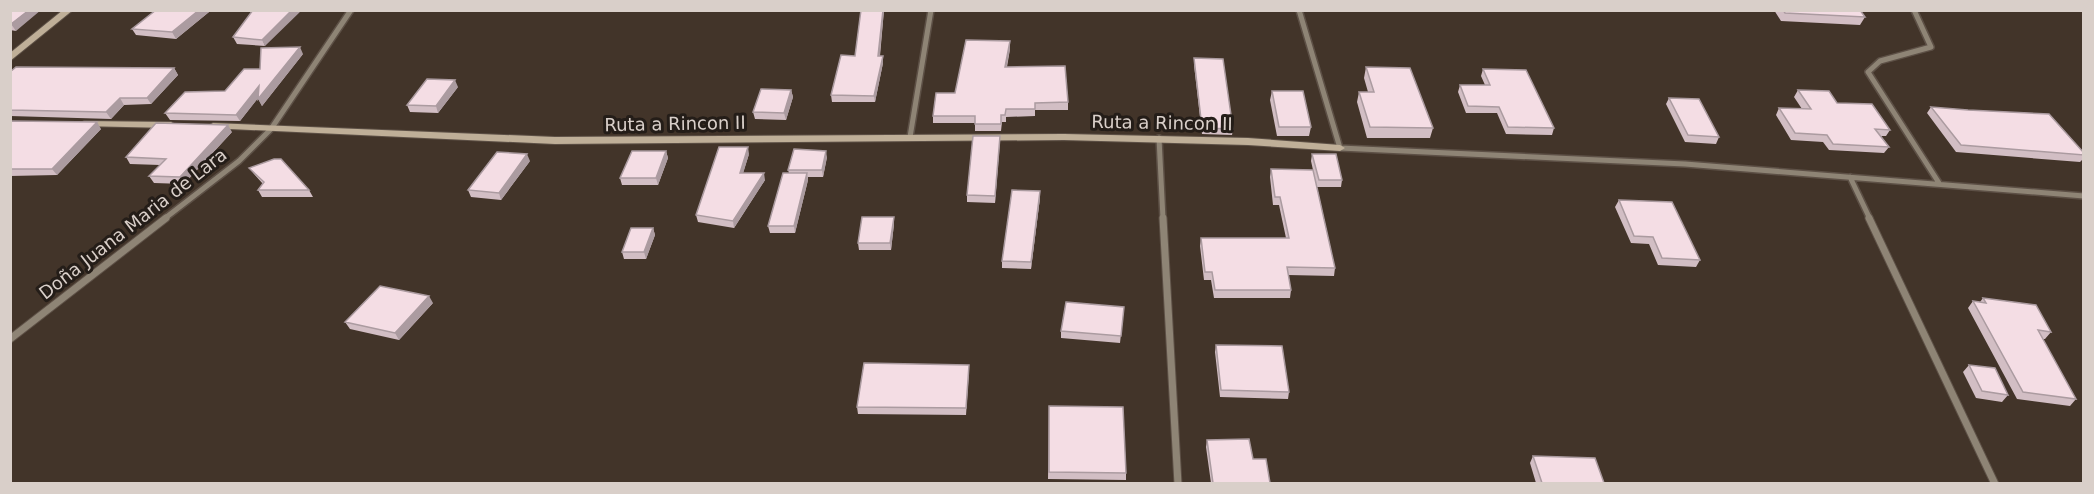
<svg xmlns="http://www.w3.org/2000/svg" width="2094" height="494" font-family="'DejaVu Sans',sans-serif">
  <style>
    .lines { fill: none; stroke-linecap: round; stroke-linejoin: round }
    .street-far1-casing { stroke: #5d5046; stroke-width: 8 }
    .street-casing { stroke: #5d5046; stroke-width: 9 }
    .secondary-casing { stroke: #5d5046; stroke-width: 2 }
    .street-far1 { stroke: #8e8475; stroke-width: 5 }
    .street { stroke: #8e8475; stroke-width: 7 }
    .secondary { fill: #bfaf98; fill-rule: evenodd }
    .wall { fill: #d2bec4 }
    .shaded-wall { fill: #ab9ba0 }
    .building { fill: #f4dde4; stroke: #ab9ba0; stroke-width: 1.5 }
    .labels { text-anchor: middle; stroke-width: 6; stroke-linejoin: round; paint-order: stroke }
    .street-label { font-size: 18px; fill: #d9cfc9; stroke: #241d18 }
  </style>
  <rect width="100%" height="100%" fill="#423429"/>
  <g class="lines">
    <g class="street-far1-casing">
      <path id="street-far1" d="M1299,10L1340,148L1685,164L2084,196
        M1914,10L1931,47L1880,61L1868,72L1939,183
        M910,137L931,10
        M1159,138L1163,219
        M1850,177L1870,219
        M164,219L239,161L271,129L351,10"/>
    </g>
    <g class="street-casing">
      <path id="street" d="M1163,218L1178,484
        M1869,218L1995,484
        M10,339L166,218"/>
    </g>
    <g class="secondary-casing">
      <path id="secondary" d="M63,10H73L10,61V53Z
        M84,121L171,122L176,125L171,128L80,126L79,124Z
        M213,123L555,137L1064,134L1248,138L1340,145L1345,148L1340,151L1248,145L1064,140L555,144L209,128L208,126Z"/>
    </g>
    <use href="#street-far1" class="street-far1"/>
    <use href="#street" class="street"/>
    <use href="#secondary" class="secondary"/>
  </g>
  <path class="wall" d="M10,10L16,31L10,30Z
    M156,10H208L209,12L176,39L136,35L132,29Z
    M253,10L265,46L237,44L233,37Z
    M861,10H884L880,56H883V63L875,102H832L831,95L855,56Z
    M1774,10H1860L1865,17L1860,25L1781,21Z
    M1010,41V49L1007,67L1068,102V110H1035V116L1006,117V122H1002L1001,131H975V123H933V116L955,93Z
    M303,54L262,106L258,98L240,121L170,120L165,113L225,91L260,69Z
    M1194,58L1233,129L1232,135L1202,134L1194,65Z
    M1366,67L1433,128L1430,138H1367L1357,102L1359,92H1368L1364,78Z
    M174,68L178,75L151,104L124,105L111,119L10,116V72Z
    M1483,69L1554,128L1552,135L1506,134L1497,113H1466L1458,92L1460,85H1485L1481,76Z
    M458,87L438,113L410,112L407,105Z
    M791,90L793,97L786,120L755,119L753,112Z
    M1798,90L1837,103L1890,130L1886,136H1881L1889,147L1884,153L1829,150L1823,142L1791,140L1776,115L1779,108L1802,109L1794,97Z
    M1272,91L1311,127L1309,136H1277L1270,100Z
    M1669,98L1719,137L1716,144L1685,142L1666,104Z
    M1931,107L2084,153V158L2080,162L1956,152L1927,113Z
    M10,121L101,129L57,175L10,176Z
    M232,132L184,184L154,183L149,176L160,165L130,164L126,157Z
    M1000,136L995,203L967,202V195Z
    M666,151L668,158L658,185H622L620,178Z
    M749,154L743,173L765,180L734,228L698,222L696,215Z
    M1312,154L1342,180L1341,187H1317L1335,268L1334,276L1288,275L1291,290L1290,298H1214L1211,280H1204L1200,246L1201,238H1286L1279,205H1273L1270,177L1271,169L1313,170L1311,161Z
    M827,157L823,177H808V180L795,233H770L768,226L789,173L788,170Z
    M530,161L501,200L471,197L468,190Z
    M249,168L309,190L313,197H262L258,190L263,184L254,174Z
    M1040,191V198L1031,269L1002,268V261Z
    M1619,200L1700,260L1696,267L1658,265L1649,244L1631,243L1615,207Z
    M894,217V224L891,250H859L858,243Z
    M653,228L655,235L646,259H624L622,252Z
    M1983,298L2051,332L2045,339H2042L2076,399L2070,406L2017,399L1968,308L1973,301L1980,302Z
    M433,303L399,340L350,329L345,322Z
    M1124,307L1120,343L1061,338V331Z
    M1216,345L1289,392L1288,399L1220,397L1215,352Z
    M969,365V372L966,415L858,414L857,407Z
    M1969,365L2008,395L2002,402L1976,398L1963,372Z
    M1049,406L1126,473V480L1048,479Z
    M1207,440L1253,459L1270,483H1211L1206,447Z
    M1533,456L1604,483H1536L1530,463Z"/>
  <path class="shaded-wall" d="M29,10H41L16,31L11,24Z
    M199,10H208L209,12L176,39L172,32Z
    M292,10H302L265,46L262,40Z
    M883,10H884L879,63L878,56Z
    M1010,41V49L1005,74V67Z
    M300,47L303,54L262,106L258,99Z
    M883,56V63L875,102L874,96Z
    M174,68L178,75L151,104L147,98Z
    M455,80L458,87L438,113L436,106Z
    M259,86L263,92L240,121L236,115Z
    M791,90L793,97L786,120L784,113Z
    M120,98L124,105L111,119L106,112Z
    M97,122L101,129L57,175L52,169Z
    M228,125L232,132L184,184L180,177Z
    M1000,136V143L995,203V196Z
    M748,147L749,154L741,180L740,173Z
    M666,151L668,158L658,185L656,178Z
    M826,151L827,157L823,177L822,170Z
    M527,154L530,161L501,200L499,193Z
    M764,173L765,180L734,228L733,221Z
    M807,173L808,180L795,233L794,226Z
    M1040,191V198L1031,269V262Z
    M894,217V224L891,250L890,243Z
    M653,228L655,235L646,259L644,252Z
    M429,296L433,303L399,340L395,333Z"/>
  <path class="building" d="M10,10H29L11,24Z
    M156,10H199L172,32L132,29Z
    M253,10H292L262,40L233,37Z
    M861,10H883L878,56H883L874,96L831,95L841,55L855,56Z
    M1783,10H1860L1865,17L1785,13Z
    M966,40L1010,41L1005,67L1065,66L1068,102L1035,103V109H1006L1005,115H1001V124H975V116H933L936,93H955Z
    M300,47L258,99L259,86L236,115L165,113L185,92L225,91L244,69H260L261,48Z
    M1194,58L1223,59L1233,129L1202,128Z
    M16,67L174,68L147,98H120L106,112L10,110V72Z
    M1366,67L1410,68L1433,128L1370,127L1359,92H1374Z
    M1483,69L1526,70L1554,128L1508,127L1499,107L1468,106L1460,85H1490Z
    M427,79L455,80L436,106L407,105Z
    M761,89L791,90L784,113L753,112Z
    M1798,90L1829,91L1837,103L1872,104L1890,130L1875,129L1889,147L1833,144L1827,135L1795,133L1779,108L1811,109Z
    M1272,91H1303L1311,127H1279Z
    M1669,98L1699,99L1719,137L1688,135Z
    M1931,107L1968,110L2049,114L2084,153V155L1961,145Z
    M10,121L97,122L52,169H10Z
    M156,123L228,125L180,177L149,176L166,159L126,157Z
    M973,136H1000L995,196L967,195Z
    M719,147H748L740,173H764L733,221L696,215Z
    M794,149L826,151L822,170H788Z
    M632,151H666L656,178H620Z
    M497,152L527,154L499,193L468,190Z
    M1312,154H1336L1342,180H1319Z
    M274,159H281L309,190H258L264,182L249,168Z
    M1271,169L1313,170L1335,268L1287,267L1291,290H1215L1212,272H1205L1201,238H1289L1280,197H1275Z
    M783,173H807L794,226H768Z
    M1012,190L1040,191L1031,262L1002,261Z
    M1619,200L1672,202L1700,260L1662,258L1653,237L1634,236Z
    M862,217H894L890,243H858Z
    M631,228H653L644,252H622Z
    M380,286L429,296L395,333L345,322Z
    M1983,298L2036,305L2051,332L2038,330L2076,399L2023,392L1973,301L1986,303Z
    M1066,302L1124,307L1121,336L1061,331Z
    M1216,345L1282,346L1289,392L1221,390Z
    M864,363L969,365L966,408L857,407Z
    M1969,365L1995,368L2008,395L1982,391Z
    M1049,406L1123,407L1126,473L1049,472Z
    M1249,439L1253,459H1266L1270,483H1213L1207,440Z
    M1533,456L1595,458L1604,483H1542Z"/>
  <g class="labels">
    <g class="street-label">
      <text transform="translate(1162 123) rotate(1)" y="6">Ruta a Rincon II</text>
      <text transform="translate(675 124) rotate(-1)" y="6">Ruta a Rincon II</text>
      <text transform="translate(133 224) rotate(-38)" y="6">Doña Juana Maria de Lara</text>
    </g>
  </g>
  <rect width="2094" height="494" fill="none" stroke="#d9cfc9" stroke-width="24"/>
</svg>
